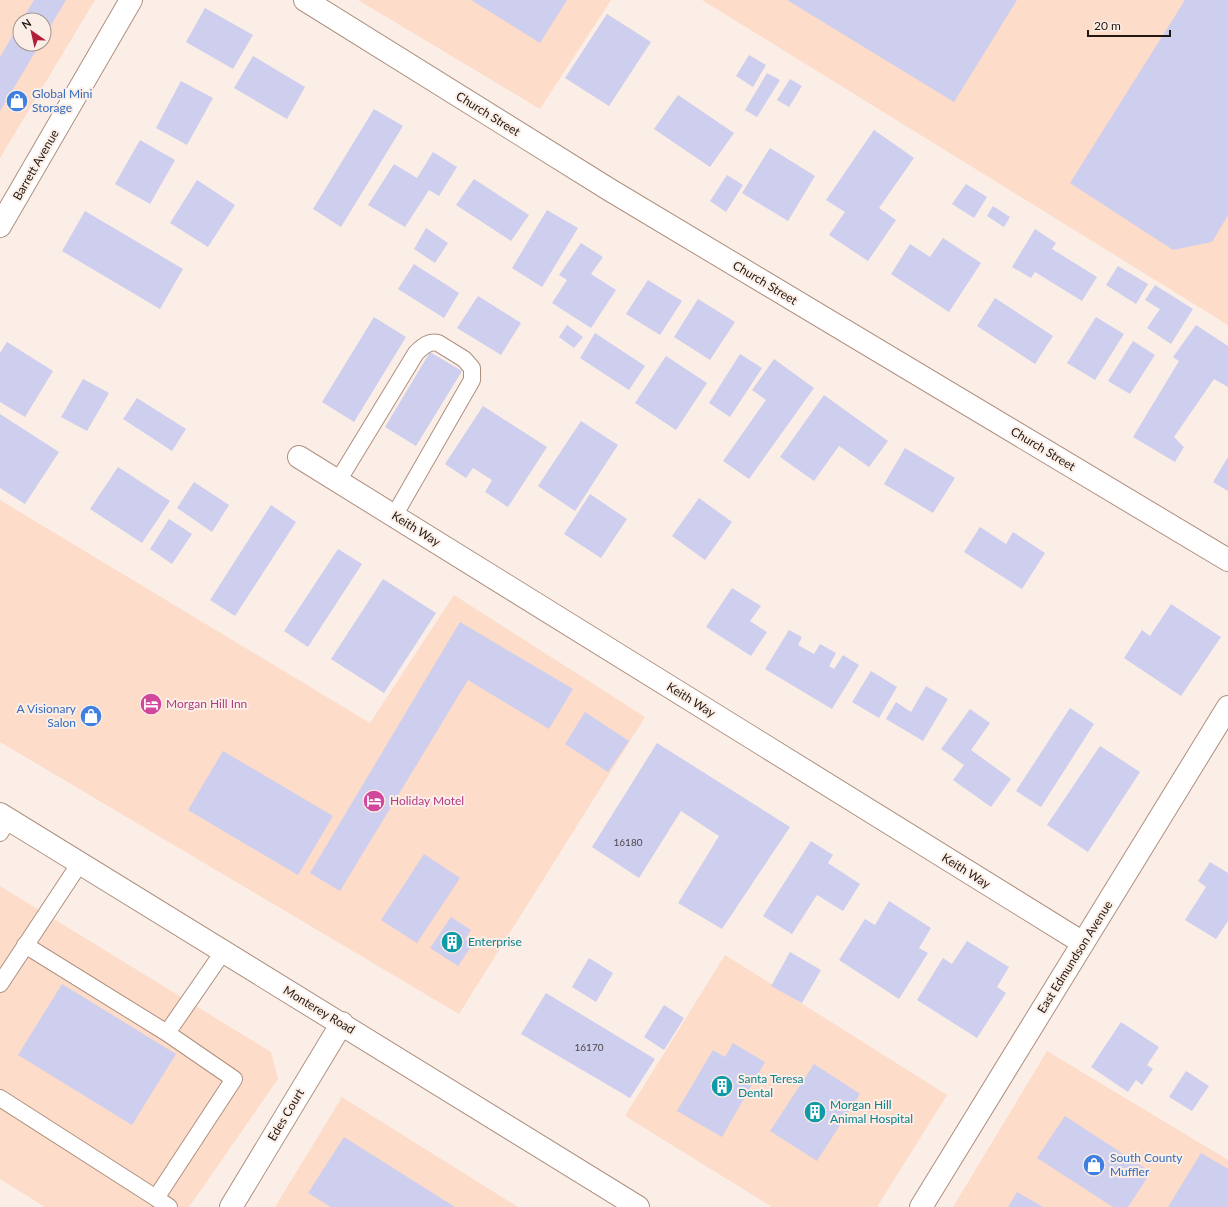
<svg xmlns="http://www.w3.org/2000/svg" width="1228" height="1207" font-family="Lato,sans-serif">
  <style>
    .built { fill: #fddcca; fill-rule: evenodd }
    .building { fill: #ceceee }
    .lines { fill: none; stroke-linecap: round; stroke-linejoin: round }
    .service-casing { stroke: #af907f; stroke-width: 18 }
    .minor-casing { stroke: #af907f; stroke-width: 24 }
    .secondary-casing { stroke: #af907f; stroke-width: 24 }
    .service { stroke: #fff; stroke-width: 16 }
    .minor { stroke: #fff; stroke-width: 22 }
    .secondary { stroke: #fff; stroke-width: 22 }
    .labels { text-anchor: middle; stroke-width: 4; stroke-linejoin: round; paint-order: stroke }
    .number-label { font-size: 10px; fill: #4e4648 }
    .shop-label { font-size: 12px; fill: #366cbe; stroke: #fbeee6; text-anchor: start }
    .street-label { font-size: 12px; fill: #231811; stroke: #fbeee6 }
    .hotel-label { font-size: 12px; fill: #b23c85; stroke: #fbeee6; text-anchor: start }
    .culture-label { font-size: 12px; fill: #0d838f; stroke: #fbeee6; text-anchor: start }
  </style>
  <rect width="100%" height="100%" fill="#fbeee6"/>
  <path class="built" d="M0,0H95L0,158ZM20,20H44V44H20Z
    M358,0H611L540,109Z
    M702,0H1228V325Z
    M0,500L370,723L454,595L645,717L459,1014L0,742Z
    M0,886L271,1052L278,1079L189,1207H45L0,1179Z
    M725,955L947,1095L877,1207H772L625,1116Z
    M1047,1051L1228,1160V1207H953Z
    M342,1097L518,1207H275Z"/>
  <path class="building" d="M34,0H66L44,37V20H22Z
    M471,0H567L540,43Z
    M787,0H1017L954,102Z
    M1185,0H1228V215L1212,242L1173,250L1070,183Z
    M205,8L253,35L233,69L186,42Z
    M607,14L651,42L609,106L565,78Z
    M20,23V44H40L0,111V57Z
    M749,55L766,65L753,87L736,76Z
    M253,56L305,87L287,119L234,88Z
    M767,73L780,80L757,117L745,110Z
    M790,79L802,86L789,107L777,100Z
    M181,81L213,98L187,145L156,128Z
    M678,95L734,133L710,167L654,129Z
    M374,109L403,126L341,227L313,209Z
    M874,130L914,158L879,208L896,220L868,261L829,235L845,212L826,200Z
    M140,140L175,160L150,204L115,184Z
    M770,148L815,176L788,221L742,193Z
    M433,152L457,167L439,196L429,190L405,227L368,205L394,164L417,178Z
    M727,175L743,185L726,212L710,201Z
    M474,179L529,215L511,241L456,205Z
    M197,180L235,205L208,247L170,223Z
    M966,184L987,197L974,218L952,204Z
    M993,206L1010,217L1004,227L987,216Z
    M547,210L578,228L542,287L512,268Z
    M85,211L183,269L160,309L62,251Z
    M426,228L448,243L435,263L414,249Z
    M1035,229L1056,243L1052,249L1097,277L1082,301L1035,272L1031,278L1012,267Z
    M943,238L981,263L949,312L891,274L910,244L930,257Z
    M581,243L603,257L591,274L616,290L591,328L552,303L567,280L559,275Z
    M414,264L459,293L444,318L398,289Z
    M1118,266L1148,284L1136,304L1106,285Z
    M648,280L682,301L660,335L626,314Z
    M1155,285L1193,309L1171,344L1147,328L1160,309L1145,300Z
    M478,296L521,323L501,355L457,328Z
    M995,298L1053,336L1035,364L977,326Z
    M698,299L735,322L710,360L674,337Z
    M374,317L406,337L354,422L322,402Z
    M1096,317L1124,334L1095,380L1067,363Z
    M567,325L583,337L574,348L559,337Z
    M1196,325L1228,346V387L1214,379L1174,437L1184,447L1175,462L1133,437L1179,361L1173,357Z
    M595,333L645,366L629,390L580,358Z
    M1133,341L1155,355L1130,394L1108,381Z
    M7,342L53,371L25,417L0,402V353Z
    M430,352L462,371L416,446L385,427Z
    M740,354L762,368L730,417L709,403Z
    M666,356L707,383L676,430L635,403Z
    M774,359L814,388L749,479L723,461L766,400L752,390Z
    M83,379L109,393L87,431L61,417Z
    M824,395L888,441L869,467L839,446L814,481L780,457Z
    M137,398L186,429L172,451L123,419Z
    M483,406L547,447L508,507L485,492L492,480L473,468L466,478L445,464Z
    M0,414L59,452L25,504L0,488Z
    M581,421L618,445L575,511L538,486Z
    M905,448L955,478L933,513L884,484Z
    M1228,457V491L1213,482Z
    M118,467L170,501L142,543L90,509Z
    M194,482L229,505L212,532L177,508Z
    M590,494L627,519L601,558L564,534Z
    M699,498L732,522L705,560L672,536Z
    M271,505L296,522L235,616L210,600Z
    M169,519L192,534L172,564L150,549Z
    M980,527L1006,544L1013,532L1045,553L1022,589L964,552Z
    M338,549L362,564L308,647L284,631Z
    M383,579L436,613L384,693L331,659Z
    M732,588L761,606L750,621L767,632L751,656L706,627Z
    M1171,604L1221,637L1181,696L1124,658L1142,630L1150,636Z
    M460,622L573,689L549,729L468,680L340,891L310,873Z
    M789,630L802,637L798,645L814,654L820,644L836,653L829,666L834,669L843,655L859,665L832,709L765,669Z
    M871,671L897,687L879,718L852,702Z
    M926,686L948,699L923,741L886,719L896,702L911,712Z
    M1070,708L1094,724L1041,807L1016,791Z
    M970,709L990,723L971,750L1011,779L991,807L953,780L964,765L941,749Z
    M585,712L629,741L608,772L565,744Z
    M657,743L790,827L722,929L678,903L719,836L681,811L639,878L592,847Z
    M1100,746L1140,772L1088,852L1047,825Z
    M223,751L333,816L298,875L188,810Z
    M811,841L833,855L828,863L860,884L843,911L817,895L792,934L763,916Z
    M424,854L460,878L417,943L381,920Z
    M1210,862L1228,873V921L1216,939L1185,920L1206,887L1198,881Z
    M889,901L931,928L919,948L928,953L899,999L839,960L865,919L875,925Z
    M451,917L471,930L465,939L473,944L458,966L430,948Z
    M967,941L1009,967L997,987L1006,993L977,1038L917,1000L943,958L952,964Z
    M790,952L821,970L802,1003L771,986Z
    M589,958L613,973L596,1002L572,987Z
    M62,984L176,1054L132,1125L18,1055Z
    M546,993L655,1059L630,1098L521,1034Z
    M664,1005L684,1018L664,1050L644,1037Z
    M1121,1022L1159,1047L1147,1065L1153,1069L1142,1085L1136,1080L1128,1092L1091,1067Z
    M733,1043L765,1062L722,1137L677,1111L713,1050L725,1057Z
    M814,1064L860,1094L817,1161L770,1131Z
    M1186,1071L1209,1086L1192,1111L1169,1097Z
    M1065,1116L1151,1172L1128,1207H1113L1037,1158Z
    M344,1137L455,1207H331L308,1193Z
    M1201,1153L1228,1169V1207H1168Z
    M1017,1192L1043,1207H1008Z"/>
  <g class="lines">
    <g class="service-casing">
      <path id="service" d="M338,481L416,353C423,346 429,341 438,343L464,359L472,368V380L394,516
        M0,833L9,819
        M25,945L167,1033
        M0,984L80,863
        M0,1098L156,1198
        M169,1207L156,1198L234,1079L167,1033L223,952"/>
    </g>
    <g class="minor-casing">
      <path id="minor" d="M305,0L610,190L1228,560
        M0,226L131,0
        M299,457L1083,943
        M231,1207L342,1023
        M921,1207L1228,707"/>
    </g>
    <g class="secondary-casing">
      <path id="secondary" d="M0,814L638,1207"/>
    </g>
    <use href="#service" class="service"/>
    <use href="#minor" class="minor"/>
    <use href="#secondary" class="secondary"/>
  </g>
  <defs>
    <g id="shop-disc" transform="scale(1.15)"><circle r="9.5" fill="#3f7fe0" stroke="#fbeee6"/><path d="M-5-2.5h2.3a2.7 3.5 0 0 1 5.4 0H5L5.5 6h-11ZM-1.5-2.5h3a1.5 2.3 0 0 0-3 0Z" fill="#fff"/></g>
    <g id="hotel-disc" transform="scale(1.15)"><circle r="9.5" fill="#d1479c" stroke="#fbeee6"/><path d="M-6-4.5h1.5V1H6V5H4.5V3h-9V5H-6ZM-4 0a1.8 1.8 0 1 1 3.6 0ZM.5 0V-2.5h3Q6-2.5 6 0Z" fill="#fff"/></g>
    <g id="building-disc" transform="scale(1.15)"><circle r="9.5" fill="#0f9aa8" stroke="#fbeee6"/><path d="M-4-6H4V6H1V3H-1V6H-4ZM-2.5-4.3h1.7v1.8h-1.7ZM.8-4.3h1.7v1.8H.8ZM-2.5-1h1.7V.8h-1.7ZM.8-1h1.7V.8H.8Z" fill="#fff"/></g>
  </defs>
  <g fill-rule="evenodd">
    <use href="#shop-disc" x="17" y="101"/>
    <use href="#hotel-disc" x="151" y="704"/>
    <use href="#shop-disc" x="91" y="716"/>
    <use href="#hotel-disc" x="374" y="801"/>
    <use href="#building-disc" x="452" y="942"/>
    <use href="#building-disc" x="722" y="1086"/>
    <use href="#building-disc" x="815" y="1112"/>
    <use href="#shop-disc" x="1094" y="1165"/>
  </g>
  <g class="labels">
    <g class="number-label">
      <text x="628" y="846">16180</text>
      <text x="589" y="1051">16170</text>
    </g>
    <g class="shop-label">
      <text x="32" y="98">Global Mini<tspan x="32" dy="14">Storage</tspan></text>
      <text x="76" y="713" text-anchor="end">A Visionary<tspan x="76" dy="14">Salon</tspan></text>
      <text x="1110" y="1162">South County<tspan x="1110" dy="14">Muffler</tspan></text>
    </g>
    <g class="street-label">
      <text transform="translate(488 114) rotate(32)" y="4">Church Street</text>
      <text transform="translate(36 165) rotate(-60)" y="4">Barrett Avenue</text>
      <text transform="translate(765 283) rotate(31)" y="4">Church Street</text>
      <text transform="translate(1043 449) rotate(31)" y="4">Church Street</text>
      <text transform="translate(416 529) rotate(32)" y="4">Keith Way</text>
      <text transform="translate(691 700) rotate(32)" y="4">Keith Way</text>
      <text transform="translate(966 871) rotate(32)" y="4">Keith Way</text>
      <text transform="translate(1075 957) rotate(-58)" y="4">East Edmundson Avenue</text>
      <text transform="translate(319 1010) rotate(31)" y="4">Monterey Road</text>
      <text transform="translate(286 1115) rotate(-59)" y="4">Edes Court</text>
    </g>
    <g class="hotel-label">
      <text x="166" y="708">Morgan Hill Inn</text>
      <text x="390" y="805">Holiday Motel</text>
    </g>
    <g class="culture-label">
      <text x="468" y="946">Enterprise</text>
      <text x="738" y="1083">Santa Teresa<tspan x="738" dy="14">Dental</tspan></text>
      <text x="830" y="1109">Morgan Hill<tspan x="830" dy="14">Animal Hospital</tspan></text>
    </g>
  </g>
  <g transform="translate(32 32) rotate(326)"><circle r="19" fill="#fbeee6" stroke="#a59891"/>
  <path d="M0-3L7 15L0 10L-7 15Z" fill="#b21e3a"/>
  <text y="-6" font-size="11" font-weight="bold" text-anchor="middle" fill="#231811">N</text>
  </g>
  <path d="M1088 30v6h82v-6" fill="none" stroke="#231811" stroke-width="2"/>
  <text x="1094" y="30" font-size="12" fill="#231811" stroke="#fbeee6" stroke-width="3" paint-order="stroke">20 m</text>
</svg>
